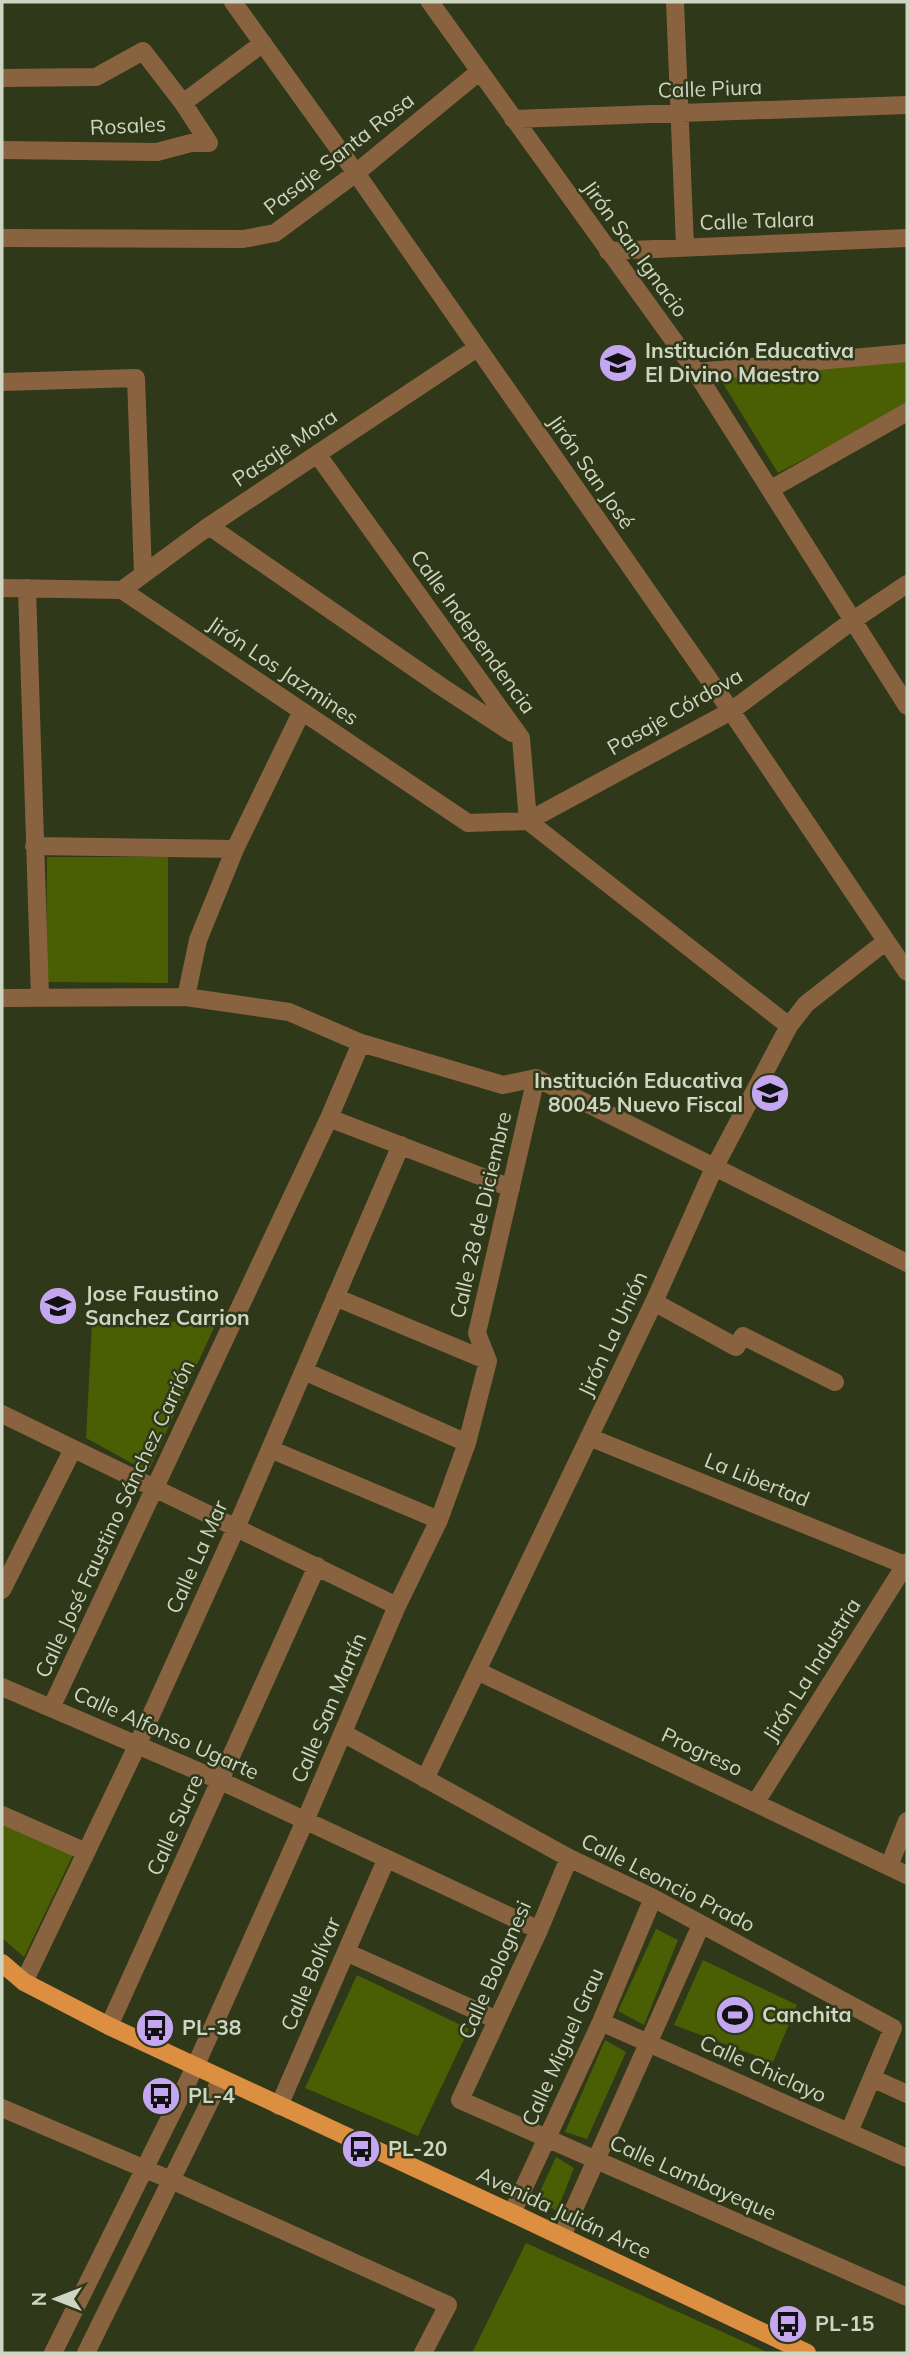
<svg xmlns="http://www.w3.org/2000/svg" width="909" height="2355" font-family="Mulish,sans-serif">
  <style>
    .green { fill: #4a5e03 }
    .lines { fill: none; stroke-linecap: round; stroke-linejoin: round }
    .minor { stroke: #896340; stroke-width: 18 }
    .major { stroke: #dd8f41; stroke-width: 18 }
    .labels { text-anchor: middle; stroke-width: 5; stroke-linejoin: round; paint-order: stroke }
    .street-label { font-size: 21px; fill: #ced5c2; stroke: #2f3818 }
    .poi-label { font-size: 21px; font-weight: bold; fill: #ced5c2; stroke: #2f3818; text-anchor: start }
  </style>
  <rect width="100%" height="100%" fill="#2f3818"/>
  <path class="green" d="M907,358V405L778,473L719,377Z
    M47,857H168V983L46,982Z
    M217,1321L148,1472L86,1438L92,1323Z
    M2,1822L74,1853L24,1957L2,1938Z
    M656,1929L678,1940L644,2025L618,2011Z
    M703,1960L797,2005L773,2062L674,2025Z
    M357,1975L469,2029L418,2136L305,2088Z
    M605,2040L626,2052L587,2139L565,2132Z
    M556,2157L574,2168L557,2211L536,2200Z
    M526,2243L769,2353H472Z"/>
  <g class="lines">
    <path class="minor" d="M233,2L356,173L731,711L907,972
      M430,2L690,363L907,706
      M675,2L685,247
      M2,78L96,77L143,51L183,103L209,143
      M183,103L263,43
      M513,119L907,105
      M2,150L157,152L191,143H209
      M2,238L243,239L275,233L356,173L480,71
      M608,251L907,238
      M696,372L907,353
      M2,382L136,378L143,574
      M317,454L521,738L528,821L789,1026
      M771,489L907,412
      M209,526L442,687L512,733
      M2,588L122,590L468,823L528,821L731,711L852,621L907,584
      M27,588L40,997
      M122,590L209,526L477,348
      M34,846L235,849
      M186,997L198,940L235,849L302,711
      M2,998L186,997L289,1012L361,1043L503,1085L536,1078L907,1263
      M329,1118L511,1188
      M335,1297L488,1361
      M654,1302L736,1347L743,1336L835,1382
      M488,1361L477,1333L536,1078
      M304,1371L467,1443
      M2,1414L397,1606
      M589,1437L907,1566
      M270,1449L439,1520
      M2,1590L73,1449
      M477,1671L907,1875
      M2,1687L221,1781L539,1930
      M51,1708L329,1118L361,1043
      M343,1733L569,1858L653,1898L893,2028L849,2132
      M425,1779L654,1302L714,1168L789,1026L806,1004L885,942
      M756,1802L907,1562
      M2,1815L86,1852
      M569,1858L539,1930L460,2100L907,2297
      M889,1866L907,1821
      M346,1952L497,2020
      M24,1982L137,1746L236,1528L401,1145
      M601,2022L907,2158
      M109,2026L317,1566
      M872,2078L907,2094
      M279,2106L386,1860
      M2,2108L171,2180L448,2305L423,2353
      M512,2213L601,2022L653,1898
      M562,2236L701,1925
      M53,2353L195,2067L305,1821L397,1606L439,1520L467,1443L488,1361
      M86,2353L221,2079"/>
    <path class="major" d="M2,1963L24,1982L109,2026L512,2213L807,2353"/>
  </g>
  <defs>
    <g id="school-disc" transform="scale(2.0125)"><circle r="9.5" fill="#c5a7f1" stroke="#2f3818"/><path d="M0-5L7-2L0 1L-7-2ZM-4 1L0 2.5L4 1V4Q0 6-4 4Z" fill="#111"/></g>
    <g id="stadium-disc" transform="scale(2.0125)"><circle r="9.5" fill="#c5a7f1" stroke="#2f3818"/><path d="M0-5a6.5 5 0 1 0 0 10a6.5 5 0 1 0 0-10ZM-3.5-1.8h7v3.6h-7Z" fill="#111"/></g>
    <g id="bus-disc" transform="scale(2.0125)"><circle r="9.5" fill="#c5a7f1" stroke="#2f3818"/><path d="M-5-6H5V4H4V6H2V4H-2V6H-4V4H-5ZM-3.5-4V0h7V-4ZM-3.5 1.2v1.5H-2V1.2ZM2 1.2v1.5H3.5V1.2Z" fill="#111"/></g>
  </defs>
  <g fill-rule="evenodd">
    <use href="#school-disc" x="618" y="363"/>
    <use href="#school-disc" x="770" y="1093"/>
    <use href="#school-disc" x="58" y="1306"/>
    <use href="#stadium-disc" x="735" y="2015"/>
    <use href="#bus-disc" x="155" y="2028"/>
    <use href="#bus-disc" x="161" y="2096"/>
    <use href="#bus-disc" x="361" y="2149"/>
    <use href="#bus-disc" x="788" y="2324"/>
  </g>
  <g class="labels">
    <g class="street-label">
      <text transform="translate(710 89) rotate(-2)" y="7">Calle Piura</text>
      <text transform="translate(128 126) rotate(-3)" y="7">Rosales</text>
      <text transform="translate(339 154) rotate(-38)" y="7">Pasaje Santa Rosa</text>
      <text transform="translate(757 221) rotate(-2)" y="7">Calle Talara</text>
      <text transform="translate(635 249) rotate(54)" y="7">Jirón San Ignacio</text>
      <text transform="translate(285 448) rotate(-34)" y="7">Pasaje Mora</text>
      <text transform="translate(591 472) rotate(55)" y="7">Jirón San José</text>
      <text transform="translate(473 632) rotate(54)" y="7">Calle Independencia</text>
      <text transform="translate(283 671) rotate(34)" y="7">Jirón Los Jazmines</text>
      <text transform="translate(675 712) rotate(-30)" y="7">Pasaje Córdova</text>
      <text transform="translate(481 1215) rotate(-77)" y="7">Calle 28 de Diciembre</text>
      <text transform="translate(613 1334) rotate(-65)" y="7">Jirón La Unión</text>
      <text transform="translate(757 1480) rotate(22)" y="7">La Libertad</text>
      <text transform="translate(115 1519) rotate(-65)" y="7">Calle José Faustino Sánchez Carrión</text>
      <text transform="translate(197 1557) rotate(-66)" y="7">Calle La Mar</text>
      <text transform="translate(812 1670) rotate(-58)" y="7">Jirón La Industria</text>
      <text transform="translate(329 1708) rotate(-67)" y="7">Calle San Martín</text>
      <text transform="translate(166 1733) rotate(24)" y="7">Calle Alfonso Ugarte</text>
      <text transform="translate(702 1752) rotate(25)" y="7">Progreso</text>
      <text transform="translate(175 1825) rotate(-66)" y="7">Calle Sucre</text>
      <text transform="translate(668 1883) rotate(27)" y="7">Calle Leoncio Prado</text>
      <text transform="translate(495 1970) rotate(-66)" y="7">Calle Bolognesi</text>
      <text transform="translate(311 1974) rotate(-67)" y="7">Calle Bolívar</text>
      <text transform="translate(563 2047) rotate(-66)" y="7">Calle Miguel Grau</text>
      <text transform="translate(763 2069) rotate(24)" y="7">Calle Chiclayo</text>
      <text transform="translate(693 2178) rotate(24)" y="7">Calle Lambayeque</text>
      <text transform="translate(564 2213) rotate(25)" y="7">Avenida Julián Arce</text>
    </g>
    <g class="poi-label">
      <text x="645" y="358">Institución Educativa<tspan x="645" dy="24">El Divino Maestro</tspan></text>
      <text x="743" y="1088" text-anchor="end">Institución Educativa<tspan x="743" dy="24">80045 Nuevo Fiscal</tspan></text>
      <text x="85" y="1301">Jose Faustino<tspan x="85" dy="24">Sanchez Carrion</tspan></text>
      <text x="762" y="2022">Canchita</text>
      <text x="182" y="2035">PL-38</text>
      <text x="188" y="2103">PL-4</text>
      <text x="388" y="2156">PL-20</text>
      <text x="815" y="2331">PL-15</text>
    </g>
  </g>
  <rect width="909" height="2355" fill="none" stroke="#ced5c2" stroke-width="7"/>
  <g transform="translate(56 2299) rotate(270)" stroke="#2f3818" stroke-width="5" paint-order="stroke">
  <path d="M0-5L12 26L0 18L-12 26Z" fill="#ced5c2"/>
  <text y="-10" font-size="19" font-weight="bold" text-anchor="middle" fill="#ced5c2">N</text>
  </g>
</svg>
